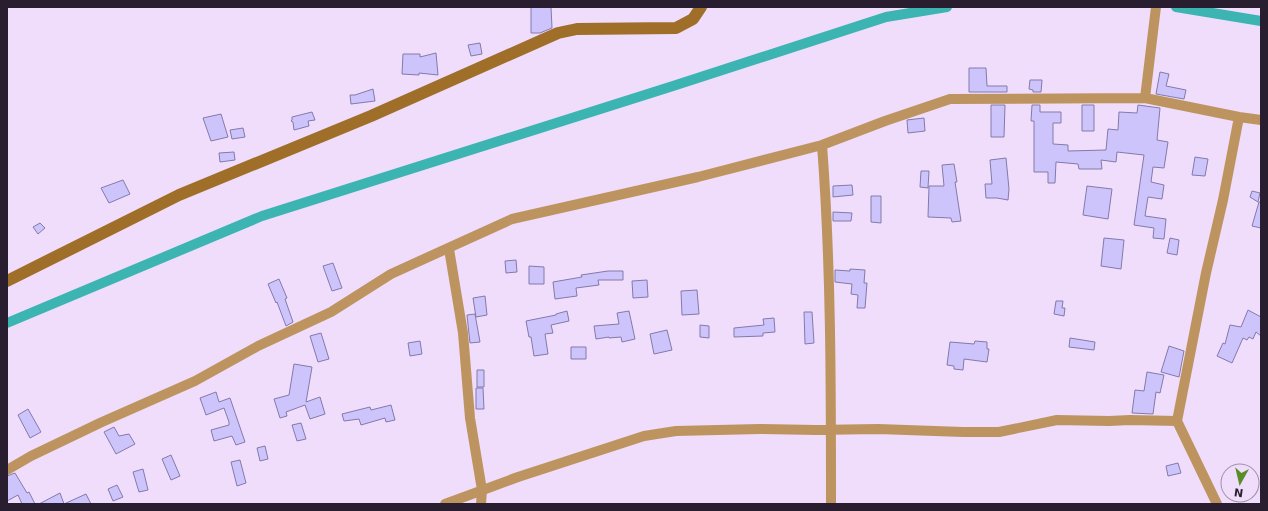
<svg xmlns="http://www.w3.org/2000/svg" width="1268" height="511" font-family="'DejaVu Sans',sans-serif">
  <style>
    .lines { fill: none; stroke-linecap: round; stroke-linejoin: round }
    .canal { stroke: #3cb4b1; stroke-width: 10 }
    .building { fill: #cec4fc; stroke: #837aaa }
    .street { stroke: #bd9460; stroke-width: 10 }
    .secondary { stroke: #9f6f2a; stroke-width: 12 }
  </style>
  <rect width="100%" height="100%" fill="#efddfb"/>
  <g class="lines">
    <path class="canal" d="M1176,7L1261,21
      M7,323L262,216L673,86L886,17L947,7"/>
  </g>
  <path class="building" d="M531,7H551L552,28L540,33H531Z
    M480,43L482,54L471,56L468,45Z
    M436,53L438,75L419,73V75L402,74L403,54H420V57Z
    M969,68H986L987,86H1007V92H969Z
    M1160,72L1169,74L1166,86L1186,90L1184,99L1156,94Z
    M1030,80H1042L1041,92H1033V90L1029,89Z
    M373,89L375,101L351,104L350,95H355Z
    M991,105H1005L1004,137H991Z
    M1032,105H1040V112H1061V123H1053V144L1068,145V151L1106,150L1108,129L1118,130L1119,112L1137,113L1138,105L1160,108L1157,140L1168,142L1164,168L1153,167L1151,182L1164,185L1162,199L1148,197L1145,216L1166,219L1164,239L1153,238L1154,228L1134,225L1144,155L1117,152L1116,162L1101,160L1102,169H1079L1078,164L1056,162L1055,183H1048V172H1034V121H1031Z
    M1082,105H1094V131H1082Z
    M312,112L315,120L308,121L309,126L294,130L293,122L291,121L292,120V117Z
    M221,114L228,137L211,141L203,118Z
    M924,118L925,131L908,133L907,120Z
    M243,128L245,137L232,139L230,130Z
    M234,152L235,160L220,162L219,153Z
    M1195,157L1208,159L1205,176L1192,175Z
    M1006,158L1009,189L1008,200L997,198H986L985,184H992L990,160Z
    M954,164L957,182H955L961,221L952,222L951,218L928,217L929,186H944L942,165Z
    M921,171H929L928,188L920,187Z
    M123,180L130,194L109,203L101,188Z
    M852,185L853,195L833,197V186Z
    M1087,186L1112,189L1108,219L1083,215Z
    M1252,191L1260,193L1258,202L1250,197Z
    M871,196H881V223L871,222Z
    M1259,202H1261V228L1252,226Z
    M833,212L852,213L851,221H833Z
    M40,223L45,228L38,234L33,227Z
    M1104,238L1124,240L1121,269L1101,266Z
    M1170,238L1179,240L1177,255L1167,253Z
    M516,260L517,272L506,273L505,261Z
    M333,263L342,288L332,291L323,266Z
    M529,266L544,267V284H529Z
    M850,269L865,270L864,283H867L865,308H857L858,295L851,294L852,284L835,282V270L850,271Z
    M608,271H623V280H598L599,285L576,288L577,296L555,299L553,282L582,277L581,275Z
    M279,279L287,298L285,299L293,322L286,326L277,302L276,303L268,284Z
    M647,280L648,297L633,298L632,281Z
    M697,290L699,314L682,315L681,291Z
    M485,296L487,315L476,317L473,298Z
    M1056,301H1063L1062,308H1065L1064,316L1054,314Z
    M1248,310L1261,317V336L1256,332L1253,339L1249,337L1247,340L1243,338L1232,363L1217,356L1223,343L1225,344L1230,325L1241,327Z
    M567,311L569,321L551,325L553,333L545,334L548,354L534,356L531,337H529L526,321L556,315V314Z
    M629,311L635,339L622,342L621,337L609,338V337L596,339L594,326L619,324L617,313Z
    M804,312H812L814,343L805,344Z
    M475,314L480,342L470,343L467,315Z
    M774,318L775,332L763,333V336L734,337V328L764,325L763,319Z
    M700,325L709,326V338L700,337Z
    M667,330L672,350L654,354L650,334Z
    M321,333L329,359L318,362L310,336Z
    M1070,338L1095,342L1094,350L1069,347Z
    M420,341L422,354L410,356L408,343Z
    M975,341L987,342V349H989L987,362L964,359L963,370L954,369V366L947,365L950,342L974,344Z
    M1169,346L1184,351L1179,377L1161,372Z
    M571,347H586V359H571Z
    M294,364L312,367L306,402L320,397L325,414L310,419L305,405L286,412L287,416L280,418L274,399L289,395Z
    M477,370H484V387H477Z
    M1147,372L1164,375L1160,393L1156,392L1153,414L1132,413L1135,390L1144,391Z
    M476,388H483L484,409H476Z
    M216,392L219,402L230,398L245,442L236,445L232,436L214,441L211,430L229,425V422L224,408L206,415L200,398Z
    M391,405L395,420L386,422L385,418L361,425L359,419L344,421L342,414L370,407L371,410Z
    M28,409L41,432L30,438L18,415Z
    M301,423L306,439L297,441L292,425Z
    M114,427L119,436L129,434L135,444L116,454L104,432Z
    M265,446L268,459L260,461L257,448Z
    M171,455L180,476L171,480L162,459Z
    M240,460L246,483L237,486L231,462Z
    M1178,463L1181,473L1168,476L1166,466Z
    M143,469L148,490L139,492L133,472Z
    M15,473L27,493L29,492L35,504H22L18,495L7,501V476Z
    M117,485L123,497L113,501L108,489Z
    M60,493L64,504H39Z
    M86,494L91,504H64Z"/>
  <g class="lines">
    <path class="street" d="M1145,98L1156,7
      M822,145C831,264 831,384 831,504
      M449,249L463,333L470,418L482,490L481,504
      M7,470L31,456L102,422L195,381L258,346L331,312L391,274L512,219L698,177L822,145L885,121L950,99L1145,98L1239,117L1261,120
      M445,504L518,477L644,436L676,431L760,429L816,430L878,429L963,432H999L1057,420L1109,421L1130,420L1177,421
      M1217,504L1177,421L1206,273L1223,200L1239,117"/>
    <path class="secondary" d="M7,281L179,195L371,116L558,33L577,29L676,28L693,19L701,7"/>
  </g>
  <rect width="1268" height="511" fill="none" stroke="#291e30" stroke-width="16"/>
  <g transform="translate(1240 483) rotate(188)"><circle r="19" fill="#efddfb" stroke="#a091aa"/>
  <path d="M0-3L7 15L0 10L-7 15Z" fill="#598d26"/>
  <text y="-6" font-size="11" font-weight="bold" text-anchor="middle" fill="#291e30">N</text>
  </g>
</svg>
